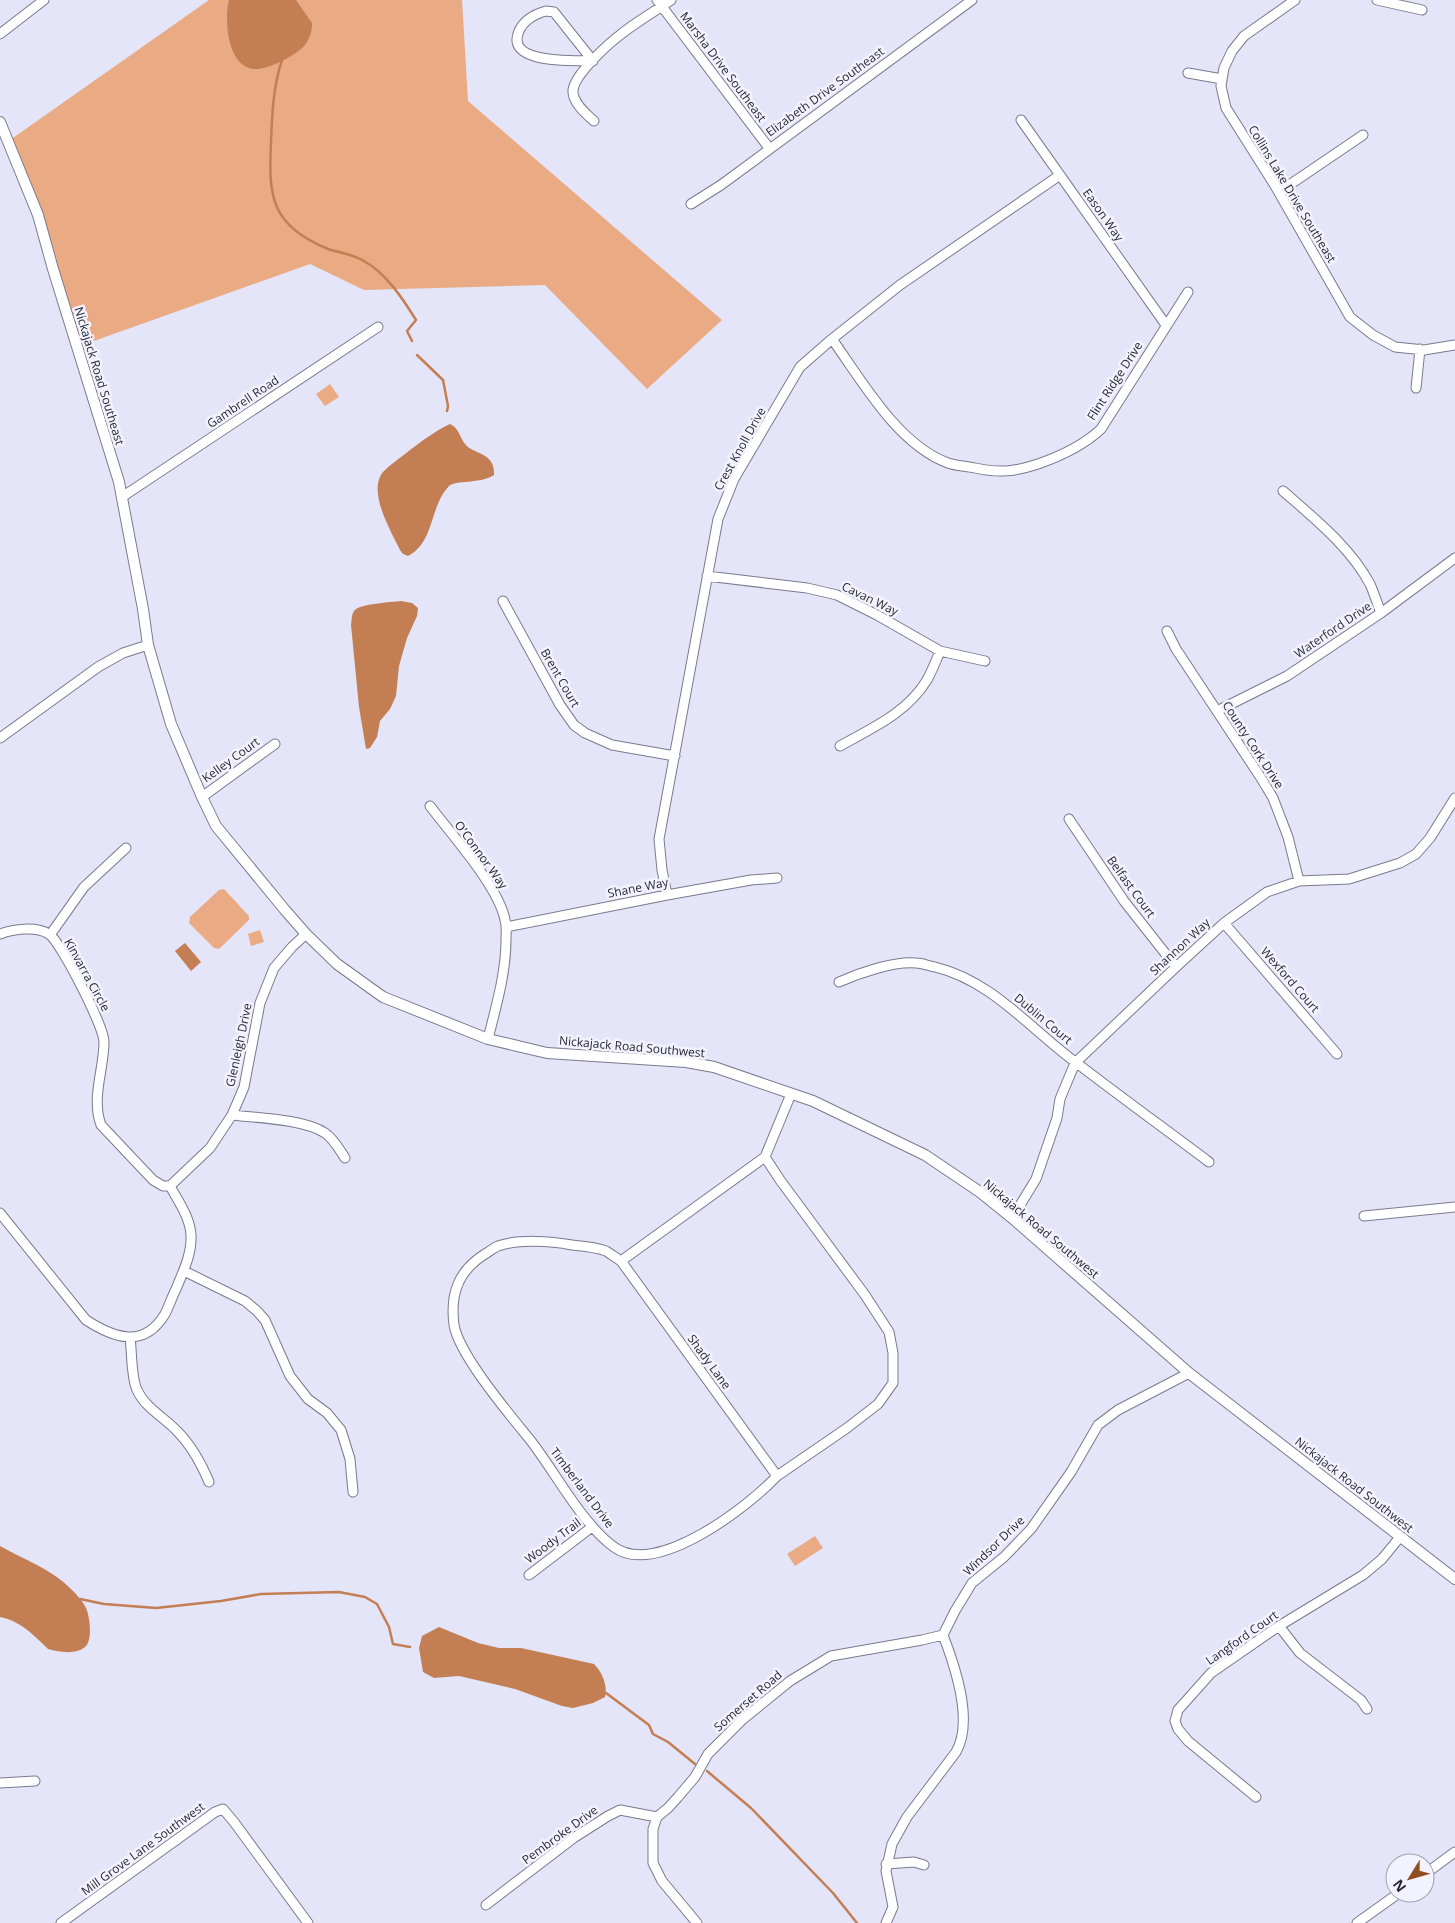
<svg xmlns="http://www.w3.org/2000/svg" width="1455" height="1923" font-family="'Open Sans',sans-serif">
  <style>
    .green { fill: #eaaa83 }
    .water { fill: #c37e53 }
    .lines { fill: none; stroke-linecap: round; stroke-linejoin: round }
    .stream { stroke: #c37e53; stroke-width: 2.5 }
    .minor-casing { stroke: #797a8c; stroke-width: 11 }
    .tertiary-casing { stroke: #797a8c; stroke-width: 12 }
    .minor { stroke: #fff; stroke-width: 9 }
    .tertiary { stroke: #fff; stroke-width: 10 }
    .labels { text-anchor: middle; stroke-width: 5; stroke-linejoin: round; paint-order: stroke }
    .street-label { font-size: 12px; fill: #282830; stroke: #f2f3ff }
  </style>
  <rect width="100%" height="100%" fill="#e4e5f9"/>
  <path class="green" d="M209,0H462L468,101L722,320L647,389L545,285L364,290L310,264L77,347L10,140Z
    M330,384L339,397L325,406L316,394Z
    M224,889L249,916V920L219,949L214,948L189,923L190,917L219,890Z
    M260,930L264,942L251,946L248,934Z
    M815,1536L823,1548L795,1566L787,1554Z"/>
  <path class="water" d="M229,0H296L312,23C312,31 310,38 305,45C297,55 268,70 254,69C227,67 224,19 229,0Z
    M450,424C459,428 459,436 465,444C473,455 495,451 494,475C481,484 455,480 449,486C429,507 435,542 408,556L403,554L400,550C391,531 366,490 384,471C390,465 398,459 405,454C419,443 435,431 450,424Z
    M401,601L412,603L418,608L417,616L407,638L399,666L396,696L390,709L380,721L377,737L370,748L366,749L359,707L351,625C352,620 351,614 355,610C360,604 391,602 401,601Z
    M185,943L201,962L191,971L175,951Z
    M0,1546C23,1559 51,1569 70,1588C75,1593 82,1600 85,1606C90,1614 93,1641 85,1647C75,1655 60,1652 48,1649C35,1636 19,1620 0,1617Z
    M439,1627L478,1643L499,1648H521L594,1664C602,1672 608,1686 605,1697L593,1703L573,1708L562,1706L515,1689L459,1676L434,1678L423,1672L419,1648L422,1636Z"/>
  <g class="lines">
    <path class="stream" d="M282,60C273,87 272,115 271,143C268,198 272,226 328,249C340,253 353,254 364,261C386,273 403,299 416,320L407,331L412,341
      M417,355L443,380L448,406L447,411
      M80,1599L104,1604L156,1608L221,1601L261,1594L339,1592L365,1597L377,1604L389,1627L393,1644L410,1647
      M606,1693L649,1725L653,1734L668,1742L695,1764
      M707,1771L751,1808L833,1893L857,1923"/>
    <g class="minor-casing">
      <path id="minor" d="M657,0L769,148
        M1295,0L1244,36L1232,51L1224,68L1221,86L1226,108L1274,184L1350,317L1373,335L1395,347L1424,350L1455,345
        M1377,0L1422,10
        M546,11L554,12L593,61C576,60 504,65 519,31C524,20 535,14 546,11Z
        M0,34L44,0
        M1188,73L1222,79
        M1021,120L1166,325
        M594,121C586,114 572,102 573,90C575,74 607,45 620,35C636,22 654,12 671,0
        M1279,192L1363,135
        M691,204L721,185L972,0
        M832,339C862,381 898,445 948,463C956,466 966,466 975,468C999,473 1014,472 1038,464C1061,456 1083,446 1101,429L1188,292
        M1416,388L1420,349
        M1283,491C1314,518 1350,547 1370,584C1374,593 1377,603 1381,613
        M122,497L378,327
        M707,576L807,588L837,595L877,615L940,651L985,661
        M503,601L560,705L574,725L585,733L612,745L675,756
        M1167,631L1176,649L1261,778L1273,798L1288,837L1299,881
        M1217,711L1287,676L1381,613L1455,558
        M0,738L98,667L123,653L148,645
        M840,746C872,728 907,713 927,680C932,671 936,661 940,651
        M202,797L275,744
        M430,806C451,834 499,887 505,920C507,926 506,932 506,939C506,974 496,1006 488,1039
        M1069,819L1124,901L1176,967
        M667,895L662,870L659,839L718,519L734,479L800,367L832,339L900,285L1060,175
        M1224,923L1337,1054
        M506,927L667,895L751,880L777,878
        M0,934C13,929 36,926 49,934C60,941 104,1026 104,1042C104,1069 91,1098 101,1125L153,1180L163,1186H170
        M50,935L84,887L126,848
        M839,982C859,973 894,961 916,963C922,963 929,966 935,967C993,981 1031,1030 1078,1064C1121,1097 1165,1129 1209,1162
        M232,1115C257,1118 304,1119 325,1133C334,1139 339,1149 345,1158
        M170,1186L210,1148L232,1115L244,1087L260,1003L274,968L292,947L306,934
        M0,1213L86,1320C114,1338 144,1349 165,1314C169,1306 172,1297 176,1289C183,1272 192,1254 191,1235C190,1217 178,1201 170,1186
        M1364,1216L1455,1207
        M1011,1217L1019,1207L1036,1179L1057,1118L1060,1099L1075,1063L1176,967L1224,923L1267,892L1299,881L1349,879L1400,863L1416,854L1430,838L1455,798
        M621,1261L765,1157
        M184,1271L245,1301L257,1311L265,1320L290,1376L308,1399L327,1413L341,1430L350,1459L353,1492
        M130,1337C132,1352 131,1377 137,1390C146,1409 163,1416 177,1431C192,1446 201,1463 209,1482
        M777,1476L621,1261C616,1258 611,1254 606,1251C596,1247 583,1246 572,1245C551,1241 518,1239 498,1246C493,1248 489,1252 485,1254C458,1271 450,1294 454,1325C459,1355 510,1415 531,1441C555,1472 583,1525 614,1547C656,1578 748,1507 777,1476L847,1428L878,1404L893,1383V1353L889,1332L865,1295L780,1180L765,1157L791,1094
        M529,1575L592,1527
        M1279,1626L1300,1653L1361,1700L1367,1709
        M0,1783L35,1781
        M1256,1797L1188,1741L1178,1729L1175,1721L1178,1710L1211,1673L1279,1626L1363,1575L1382,1559L1400,1537
        M886,1864L914,1862L924,1865
        M1425,1874L1455,1852
        M486,1905L575,1837L608,1816L620,1810L657,1817
        M61,1923L215,1812L223,1809L234,1822L308,1923
        M697,1923L662,1881L653,1863V1829L657,1817L668,1808L678,1797L695,1777L708,1754L742,1720L790,1681L831,1656L922,1640L943,1635
        M886,1923L893,1907L886,1871L892,1844L907,1817L956,1752C974,1721 955,1666 943,1635L955,1611L972,1583L1004,1557L1031,1529L1071,1472L1098,1425L1118,1410L1189,1373
        M1357,1923L1399,1893"/>
    </g>
    <g class="tertiary-casing">
      <path id="tertiary" d="M0,122L38,215L53,269L119,482L143,609L148,645L171,724L202,797L216,826L285,910L306,934L337,964L383,997L488,1039L547,1053L686,1062L714,1067L813,1101L925,1155L980,1192L1011,1217L1189,1373L1455,1579"/>
    </g>
    <use href="#minor" class="minor"/>
    <use href="#tertiary" class="tertiary"/>
  </g>
  <g class="labels">
    <g class="street-label">
      <text transform="translate(723 67) rotate(53)" y="4">Marsha Drive Southeast</text>
      <text transform="translate(825 92) rotate(-36)" y="4">Elizabeth Drive Southeast</text>
      <text transform="translate(1292 194) rotate(59)" y="4">Collins Lake Drive Southeast</text>
      <text transform="translate(1103 215) rotate(55)" y="4">Eason Way</text>
      <text transform="translate(99 376) rotate(73)" y="4">Nickajack Road Southeast</text>
      <text transform="translate(1115 381) rotate(-57)" y="4">Flint Ridge Drive</text>
      <text transform="translate(243 402) rotate(-34)" y="4">Gambrell Road</text>
      <text transform="translate(740 449) rotate(-61)" y="4">Crest Knoll Drive</text>
      <text transform="translate(870 599) rotate(26)" y="4">Cavan Way</text>
      <text transform="translate(1333 630) rotate(-34)" y="4">Waterford Drive</text>
      <text transform="translate(560 678) rotate(60)" y="4">Brent Court</text>
      <text transform="translate(1253 745) rotate(57)" y="4">County Cork Drive</text>
      <text transform="translate(231 760) rotate(-36)" y="4">Kelley Court</text>
      <text transform="translate(481 855) rotate(54)" y="4">O'Connor Way</text>
      <text transform="translate(1131 887) rotate(54)" y="4">Belfast Court</text>
      <text transform="translate(638 888) rotate(-11)" y="4">Shane Way</text>
      <text transform="translate(1180 947) rotate(-43)" y="4">Shannon Way</text>
      <text transform="translate(87 975) rotate(61)" y="4">Kinvarra Circle</text>
      <text transform="translate(1290 980) rotate(49)" y="4">Wexford Court</text>
      <text transform="translate(1043 1019) rotate(40)" y="4">Dublin Court</text>
      <text transform="translate(239 1045) rotate(-78)" y="4">Glenleigh Drive</text>
      <text transform="translate(632 1047) rotate(5)" y="4">Nickajack Road Southwest</text>
      <text transform="translate(1041 1229) rotate(40)" y="4">Nickajack Road Southwest</text>
      <text transform="translate(709 1362) rotate(54)" y="4">Shady Lane</text>
      <text transform="translate(1354 1485) rotate(38)" y="4">Nickajack Road Southwest</text>
      <text transform="translate(582 1488) rotate(53)" y="4">Timberland Drive</text>
      <text transform="translate(553 1541) rotate(-37)" y="4">Woody Trail</text>
      <text transform="translate(994 1546) rotate(-44)" y="4">Windsor Drive</text>
      <text transform="translate(1242 1638) rotate(-35)" y="4">Langford Court</text>
      <text transform="translate(748 1701) rotate(-41)" y="4">Somerset Road</text>
      <text transform="translate(560 1835) rotate(-36)" y="4">Pembroke Drive</text>
      <text transform="translate(143 1849) rotate(-36)" y="4">Mill Grove Lane Southwest</text>
    </g>
  </g>
  <g transform="translate(1410 1878) rotate(233)"><circle r="24" fill="#f2f3ff" stroke="#a1a2ac"/>
  <path d="M0-4L9 19L0 12L-9 19Z" fill="#904d1e"/>
  <text y="-8" font-size="14" font-weight="bold" text-anchor="middle" fill="#282830">N</text>
  </g>
</svg>
